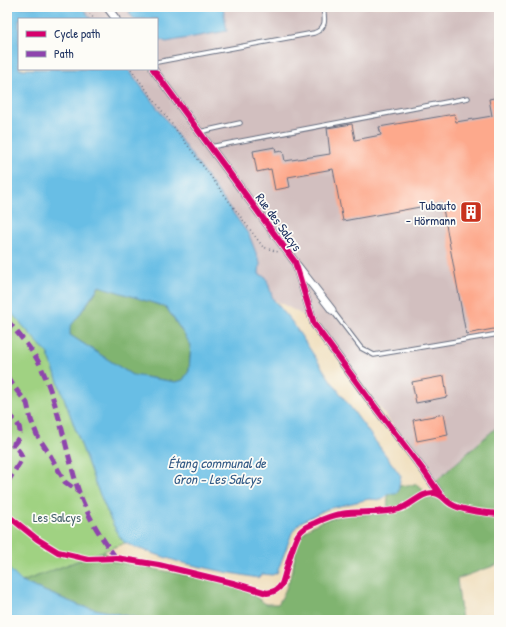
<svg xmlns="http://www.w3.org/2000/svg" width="506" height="627" font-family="'Patrick Hand',sans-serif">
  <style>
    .industrial { fill: #d2bfbf }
    .green { fill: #a0d282; stroke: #5e8070 }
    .forest { fill: #80b470; stroke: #4e7267 }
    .water { fill: #68bee5; stroke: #4276a2; fill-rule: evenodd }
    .building { fill: #fda98c }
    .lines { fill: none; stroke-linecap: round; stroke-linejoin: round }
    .lane-casing { stroke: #656c7e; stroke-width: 5.5 }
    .street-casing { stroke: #656c7e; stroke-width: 9 }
    .path { stroke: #656c7e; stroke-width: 1.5; stroke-dasharray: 1 3; stroke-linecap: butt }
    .lane { stroke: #fff; stroke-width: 3.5 }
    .street { stroke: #fff; stroke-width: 7 }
    .quiet { stroke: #8e44ad; stroke-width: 5; stroke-dasharray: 10 5; stroke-linecap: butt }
    .cycleway-casing { stroke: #fdfcf7; stroke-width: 8 }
    .cycleway { stroke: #d6006c; stroke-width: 6 }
    .labels { text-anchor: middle; stroke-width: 3.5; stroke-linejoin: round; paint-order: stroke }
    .poi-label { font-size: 13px; fill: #1b2f5e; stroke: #fdfcf7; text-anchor: end }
    .street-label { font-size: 13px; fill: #1b2f5e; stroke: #fdfcf7 }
    .park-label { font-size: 13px; fill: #436069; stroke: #fdfcf7 }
    .water-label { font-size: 14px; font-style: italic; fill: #325a86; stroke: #fdfcf7 }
  </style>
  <rect width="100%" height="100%" fill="#fdfcf7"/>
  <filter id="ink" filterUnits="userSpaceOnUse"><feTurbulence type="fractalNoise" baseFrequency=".025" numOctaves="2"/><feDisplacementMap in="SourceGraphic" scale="8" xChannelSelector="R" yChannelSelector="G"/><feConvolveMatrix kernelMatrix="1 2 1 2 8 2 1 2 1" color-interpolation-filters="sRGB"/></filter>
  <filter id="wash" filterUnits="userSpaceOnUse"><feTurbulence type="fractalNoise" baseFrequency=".012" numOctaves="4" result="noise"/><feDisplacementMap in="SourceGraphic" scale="16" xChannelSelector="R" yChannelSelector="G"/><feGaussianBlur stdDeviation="0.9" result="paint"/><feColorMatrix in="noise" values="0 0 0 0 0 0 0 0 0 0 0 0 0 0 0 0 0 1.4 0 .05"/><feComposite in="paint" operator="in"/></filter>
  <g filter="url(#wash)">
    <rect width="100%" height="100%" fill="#efddba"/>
    <path class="industrial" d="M82,7H499V425L435,482L316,322L273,299L266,277L259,274L164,117L128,69H157V19H91Z"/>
    <path class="green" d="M7,308L48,354L95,483L110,518L119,536L125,543L22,582L7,567Z"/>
    <path class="forest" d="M100,286L166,307L191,345L189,371L183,380L176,382L132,375L70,335L69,327L77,318Z
      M499,425V564L457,579L462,620H146L81,606L22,582L104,551L112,561L223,582L250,593L266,604H278C285,593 289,582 292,570C295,561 294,551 298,542C303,531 309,527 320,522C342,513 363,514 387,514L388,494L398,492L399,486L416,484L422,488V493L427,498L438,499L440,497L435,482Z"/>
    <path class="water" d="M7,7H82L91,19H19V69H128L164,117L249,235L260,263L259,274L266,277L273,299L292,322L329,378L401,476L398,492L396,494H388L382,500L369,499L327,509L301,522L296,527L292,533L277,573L272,575L262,574L258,578L225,572L179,562L134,547L125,543L119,536L110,518L95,483L48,354L7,308ZM99,286L166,307L191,345L189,371L183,380L176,382L132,375L70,335V327L77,318Z
      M155,7H223L227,31L166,42L157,38V19H134L129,13L130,11Z
      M7,567L22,582L81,606L146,620H7Z"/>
    <g id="blocks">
      <path class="building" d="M499,97V328L466,334L442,203L343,221L333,169L288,177L290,187L275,190L271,169L257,172L253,151L275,147L276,152L283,151L285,161L330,154L327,128L352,124L355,140L381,135L379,127L454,114L456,122L492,116L489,99Z
        M444,376L447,397L416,403L412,382Z
        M444,414L448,435L417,441L413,420Z"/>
    </g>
  </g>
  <g filter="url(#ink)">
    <use href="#blocks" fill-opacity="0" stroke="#656c7e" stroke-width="1"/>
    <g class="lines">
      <g class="lane-casing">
        <path id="lane" d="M157,62L314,33C327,28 325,19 323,7
          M199,132L240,123
          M210,147L468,98
          M332,310L361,348L374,355L499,334"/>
      </g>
      <g class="street-casing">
        <path id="street" d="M107,7L116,19
          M153,69L295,262L314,324L369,399L424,471L440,494
          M297,265L332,310"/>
      </g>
      <path class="path" d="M85,7L94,19
        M131,69L263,247L278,252"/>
      <use href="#lane" class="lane"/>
      <use href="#street" class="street"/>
      <path class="quiet" d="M7,320C18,334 34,351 41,367C58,404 65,446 77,486C85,512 100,536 116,558
        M7,377L18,392L27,403L31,420L37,435L50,455L65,482L80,493
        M7,413C18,422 26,431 14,444L9,443
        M7,483L22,459C22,452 16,448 12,444"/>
      <g class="cycleway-casing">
        <path id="cycleway" d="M153,69L295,262L314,324L369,399L424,471L440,494
          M7,515L37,539L58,552L88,559L116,558L159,565L233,583L267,593C274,592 278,590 282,584C287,569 291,548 298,535C302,528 308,526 315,523C323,519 332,515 341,514C360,511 380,514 399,509C411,506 421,492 434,493C443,494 444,500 451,504C462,511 486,513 499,514"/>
      </g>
      <use href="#cycleway" class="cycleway"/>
    </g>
  </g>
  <defs>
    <g id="building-square" transform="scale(1.15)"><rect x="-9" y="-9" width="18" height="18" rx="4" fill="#c8321e" stroke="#fdfcf7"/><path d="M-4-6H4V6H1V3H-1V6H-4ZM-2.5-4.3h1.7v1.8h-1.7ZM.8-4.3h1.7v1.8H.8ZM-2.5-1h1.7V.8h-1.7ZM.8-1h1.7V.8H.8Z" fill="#fff"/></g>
  </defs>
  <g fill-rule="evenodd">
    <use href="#building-square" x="471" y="212"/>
  </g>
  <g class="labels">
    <g class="poi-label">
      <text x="456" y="210">Tubauto<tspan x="456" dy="15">- Hörmann</tspan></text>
    </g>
    <g class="street-label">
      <text transform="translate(279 222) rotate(54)" y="5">Rue des Salcys</text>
    </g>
    <g class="park-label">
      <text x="57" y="522">Les Salcys</text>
    </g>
    <g class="water-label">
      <text x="217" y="468">Étang communal de<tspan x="217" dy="16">Gron - Les Salcys</tspan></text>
    </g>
  </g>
  <rect width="506" height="627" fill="none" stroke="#fdfcf7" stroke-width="24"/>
  <rect x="18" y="18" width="140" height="52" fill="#fdfcf7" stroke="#a3aaba"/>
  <rect x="26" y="31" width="20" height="6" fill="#d6006c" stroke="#a3aaba"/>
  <text x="54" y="38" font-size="12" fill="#1b2f5e">Cycle path</text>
  <rect x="26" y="51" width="20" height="6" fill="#8e44ad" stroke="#a3aaba"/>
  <text x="54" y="58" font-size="12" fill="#1b2f5e">Path</text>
</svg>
